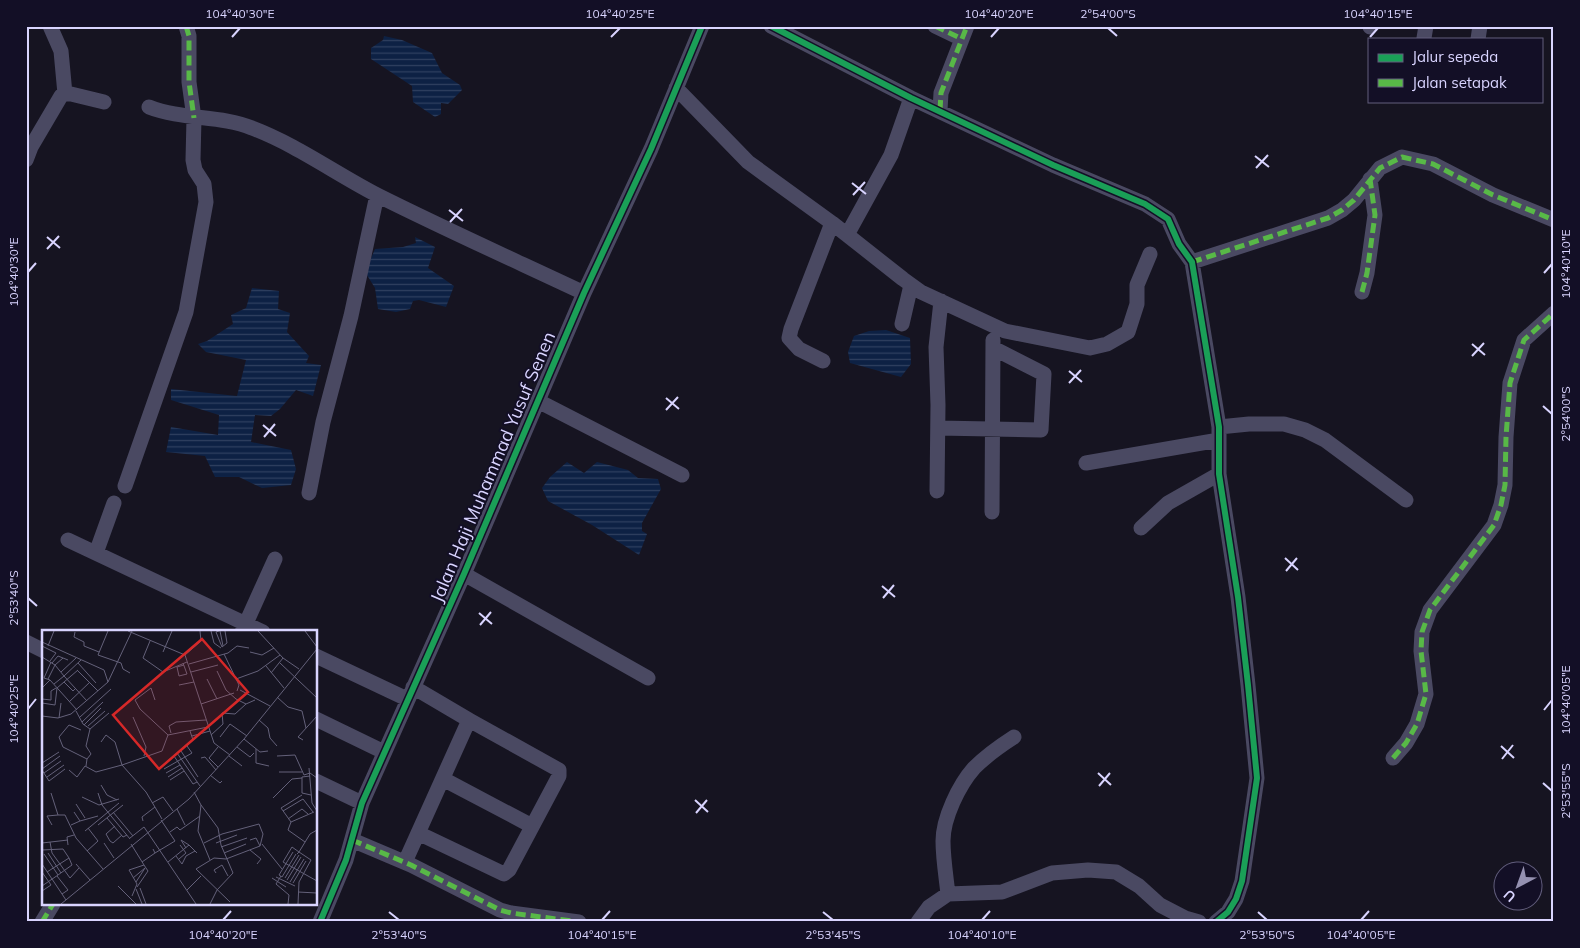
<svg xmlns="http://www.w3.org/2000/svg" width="1580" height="948" font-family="Mulish,sans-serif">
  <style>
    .water { fill: url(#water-rules) }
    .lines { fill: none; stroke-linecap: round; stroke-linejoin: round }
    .minor { stroke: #4a4962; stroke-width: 15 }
    .quiet { stroke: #58b947; stroke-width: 5; stroke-dasharray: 10 5; stroke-linecap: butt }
    .cycleway-casing { stroke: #130f26; stroke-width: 9 }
    .cycleway { stroke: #1a9f57; stroke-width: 6 }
    .ticks { fill: none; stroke: #d9d4ff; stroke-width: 2 }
    .labels { text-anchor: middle; stroke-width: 4; stroke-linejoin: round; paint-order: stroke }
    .street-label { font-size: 18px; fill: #d9d4ff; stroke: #130f26 }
    .inset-road { fill: none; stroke: #64617a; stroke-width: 1 }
    .view { fill: #d62828; fill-opacity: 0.15; stroke: #d62828; stroke-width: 2.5 }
    .inset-edge { fill: none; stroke: #d9d4ff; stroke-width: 2.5 }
    .neatline { fill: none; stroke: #d9d4ff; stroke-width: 2 }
    .ticks-label { font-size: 12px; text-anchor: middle; fill: #d9d4ff }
  </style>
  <defs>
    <pattern id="water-rules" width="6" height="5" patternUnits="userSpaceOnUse" patternTransform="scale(1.25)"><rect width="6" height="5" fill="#0d2144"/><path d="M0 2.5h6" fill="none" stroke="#304060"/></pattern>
  </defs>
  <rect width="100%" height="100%" fill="#161421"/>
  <path class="water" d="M384,36L402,40L432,53L442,73L460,85L462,90L448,104L441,103V114L435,117L413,102L412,86L371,59V48L383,40Z
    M415,237L435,247L428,268L454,286L446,307L419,300L413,301L410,309L396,312L378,309L375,288L365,272L375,249L403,247L416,243Z
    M252,288L279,291L278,309L290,313L287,332L309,356L306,363L321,365L313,396L296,390L280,409L271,416L255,415L251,442L291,450L296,469L291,485L262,488L239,477H215L205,456L166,452L171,427L218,435L219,415L171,400V389L237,396L246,360L206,352L198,344L207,341L233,324L231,315L246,308Z
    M886,330L910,338L911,364L901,377L850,363L848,352L854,336L869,331Z
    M567,462L584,473L597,462L628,470L638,478L658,479L661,489L642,523V531L647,534L639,555L592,525L548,501L542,488L550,477Z"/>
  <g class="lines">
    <path class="minor" d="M50,26L61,51L65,94
      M771,26L911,98L1053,165L1145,204L1168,219L1179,244L1192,262L1219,427V474L1238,597L1248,685L1257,778L1242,881L1236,899L1228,912L1216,922
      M935,26L962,39
      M1370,27V26
      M1424,38L1426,26
      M1478,39L1480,26
      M676,88L748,162L832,223L903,279L921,292L1005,331L1090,348L1107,344L1128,332L1137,304V285L1150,254
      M149,107C182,120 221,115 252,128C297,145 336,174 379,196C447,230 516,261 584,293
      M940,110L941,93L967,26
      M26,160L31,147L61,96L65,94H71L104,102
      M847,235L891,155L911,98
      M1192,262L1328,218L1342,210L1354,200L1380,168L1402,157L1433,164L1493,195L1554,220
      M1362,292L1367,273L1375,215L1370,179
      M902,324L911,285
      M823,361L799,349L789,338L791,329L832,223
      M538,401L682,475
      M1219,427L1249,424H1284L1305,430L1325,440L1406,500
      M938,428L1041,430L1044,374L993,348
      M1086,463L1219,440
      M125,486L186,312L206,202L204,184L195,170L193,160L194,118L189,82V36L186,26
      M937,491L938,405L936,347L941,301
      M309,493L323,422L351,316L377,195
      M992,512L993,340
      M1141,528L1168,503L1219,474
      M68,540L263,632
      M96,553L114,503
      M464,574L648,678
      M242,632L275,559
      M26,642L44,651
      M316,656L407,699
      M413,687L469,720
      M316,719L384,752
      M1014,737C1000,746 986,756 974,768C959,785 943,818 943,841C943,858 946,876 948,894L1002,892L1052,873L1088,870L1116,872L1139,886L1160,905L1185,918L1199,922
      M1393,758L1406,743L1417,724L1426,694L1421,651L1422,632L1430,610L1494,525L1501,505L1505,485L1506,437L1510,383L1524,340L1554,313
      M443,779L532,826
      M316,781L362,803
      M352,840L411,865L500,910L511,913L579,922
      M405,862L469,720L559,770V776L509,870L504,874L418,833
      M42,922L53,904
      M320,922L346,860L362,803L464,574L584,293L651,149L702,26
      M918,922L929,907L948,894"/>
    <path class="quiet" d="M186,26L189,36V82L194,118
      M935,26L962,39
      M940,110L941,93L967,26
      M1192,262L1328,218L1342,210L1354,200L1380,168L1402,157L1433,164L1493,195L1554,220
      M1362,292L1367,273L1375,215L1370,179
      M1393,758L1406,743L1417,724L1426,694L1421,651L1422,632L1430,610L1494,525L1501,505L1505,485L1506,437L1510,383L1524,340L1554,313
      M352,840L411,865L500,910L511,913L579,922
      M42,922L53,904"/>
    <g class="cycleway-casing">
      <path id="cycleway" d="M771,26L911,98L1053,165L1145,204L1168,219L1179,244L1192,262L1219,427V474L1238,597L1248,685L1257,778L1242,881L1236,899L1228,912L1216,922
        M320,922L346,860L362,803L464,574L584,293L651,149L702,26"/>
    </g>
    <use href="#cycleway" class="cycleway"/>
  </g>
  <path class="ticks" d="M1108,28L1117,36M232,37L240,28M611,37L620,28M991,37L999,28M1370,37L1378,28M1255,156L1269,167M1256,168L1268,155M852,183L866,194M853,195L865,182M449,210L463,221M450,222L462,209M47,237L60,248M47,249L59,236M28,272L36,263M1544,273L1552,264M1472,344L1485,355M1472,356L1484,343M1069,371L1082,382M1069,383L1081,370M666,398L679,409M1543,406L1552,414M666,410L678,397M263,425L276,436M264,437L275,424M1285,558L1298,570M1286,571L1297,558M882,586L895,597M28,598L37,606M883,598L894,585M479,613L492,624M480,625L491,612M28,709L36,699M1544,710L1552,700M1501,746L1514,758M1502,759L1513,745M1098,773L1111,785M1543,783L1552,791M1099,786L1110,773M695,800L708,812M696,813L707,800M389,912L399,920M823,912L833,920M1258,912L1267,920M223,920L231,911M602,920L610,911M982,920L990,911M1361,920L1369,911"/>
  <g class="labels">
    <g class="street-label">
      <text transform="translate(493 467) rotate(-67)" y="6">Jalan Haji Muhammad Yusuf Senen</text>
    </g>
  </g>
  <g transform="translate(42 630)">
    <rect width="275" height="275" fill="#161421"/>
    <path class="inset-road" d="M66,1L56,25L79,33L81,39L88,43M86,1L143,25M169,1L172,13L179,18M177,1L174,2L180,17L185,13L183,1M178,1L181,16M216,1L241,28L257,39M263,1L275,17M33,2L32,7L42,12V16L57,22M108,11L101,28L121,42L145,32M0,12L62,40L66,52M0,16L14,23L8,31M6,16L12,1M121,22L130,1M208,22L220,25L232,18M182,24L197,55L195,61M143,25L172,113L188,125M143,25L159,11L158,1M0,27L13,35L6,49M39,30L22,46L45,71M10,33L16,26L26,30M36,33L54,53M141,33L145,44L137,46L135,37L142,35M238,33L275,68M147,34L186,23L195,16L207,18M224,36L242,58M35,40L56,61M175,41L184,60L194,69L204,74L213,70M19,42L34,28M149,42L176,35M229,43L241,28M165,49L175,69M194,49L216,41L238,25M8,50L2,48L9,32M22,52L31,61L34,58M12,54L22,46L13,35L21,28M137,55L152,52M0,58L8,50L35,80M198,60L228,76M235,67L246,77L260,81L264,98M0,69L9,70V61L14,58M113,70L109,58L93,70L98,79L126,105L166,97M27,72L48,52M0,73L13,75L15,58L36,40M159,74L192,63M34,81L41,94L48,99L44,116L49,124L45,129M0,86L16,88L29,84L66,52L90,1M38,87L69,59M91,87L104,117L102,126M17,88L19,73M217,90L226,98L228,108L235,116M40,92L61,72M42,95L59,78M46,96L63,81M48,99L67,83M39,100L27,95L17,107L21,117L45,129L44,136M129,103L127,96L134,92L164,90M169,105L181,94L180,83L193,84L204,74M150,106L168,101M178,107L188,94L205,106M202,109L218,122L226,121M261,110L256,107L275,86M59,112L64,105L73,112L80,135L120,121L126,105M176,117L167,128L176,137M195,117L208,127L212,123M214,119V133L227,136M139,121L156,147M135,123L158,156M132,126L151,154L155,152M187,126L200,136M235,126L253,125L262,145L268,143L275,148M159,128L163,127L174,140M0,133L17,122M267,138L270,173L275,181M0,139L18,126M122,139L150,123L145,116L151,110L148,101M0,140L7,151L23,139M27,140L35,147L43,136L54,142L80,135L104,162L120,189M237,142H260M2,143L19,131M124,143L138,135M168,145L178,153L180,151M268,146L260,147V163L269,165M5,147L22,135M126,147L140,138M128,150L142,141M59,155L65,165L75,170M152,162L159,175L156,201L168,230M9,163L16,185H23L34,208L61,239M56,163L60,175L88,209M260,165L239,178L249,192L272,182M40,167L57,175L77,169M231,168L250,149L260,148M110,173L121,167L131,181M34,174L43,188M159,175L176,198L179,215L191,243L175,260L168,274M135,179L143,195M241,181L261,169L271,182M71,182L91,206M65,188L81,207L85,205M246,189L260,179L266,184M38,191L56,186M101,191L100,187L113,177M249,192L246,200L263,212M10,195L5,186L16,185M29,195L38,191L32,182M56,195L81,175M73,196L64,204L68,211L71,213L80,205M43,201L77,173M128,202L135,197L138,200L158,186M88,208L102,197L154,274M208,210L214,208L218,216M8,212L10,223L28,248L37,238M0,213L26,210M62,213L72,228M162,213L180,204L217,194L221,204L218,216L184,229L172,228L154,239L188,272M174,213L195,205M89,214L102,235L87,240L95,254L90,266M220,214L240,239M26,215L25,207L32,205M179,217L205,208M144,218L139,210L147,215M111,219L113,223L133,211L119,190M0,220L21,219L27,228L5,242M208,220L219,229L215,234M45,221L56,211L46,198M6,223L19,243M182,223L204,214M255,224L257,222L250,217L241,232L275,251M134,226L140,234L144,226L153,221M137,229L144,223L138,215M100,232L113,223M126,232L147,215L155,223M0,234L24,270M34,234L48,250M0,242L9,255L0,261M174,243L172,240L180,235L186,246M16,245L30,235L27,228M237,245L240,247L254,224M237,245L251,222M15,246L26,260L20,264M239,246L234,254L247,265L246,274M234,247L253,256M91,248L103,238M230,248L244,257M243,248L257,225M245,250L259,227M94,252L103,238M248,252L262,229M251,253L264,231M0,256L16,245L2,224M76,256L94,274M95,257L106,241L102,235M98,258L104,274M94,259L100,274M145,260L159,246M256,262L275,263M19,274L147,169L202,109L275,19M256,274L257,252L269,230L257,222L268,204L275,200"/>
    <path class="view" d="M160,9L206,62L117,139L71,85Z"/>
    <rect width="275" height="275" class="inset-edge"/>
  </g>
  <rect width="1580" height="948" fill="none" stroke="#130f26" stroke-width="55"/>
  <rect x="1368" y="38" width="175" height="65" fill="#130f26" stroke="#625e7d"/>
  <rect x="1378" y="54" width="25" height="8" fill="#1a9f57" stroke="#625e7d"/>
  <text x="1412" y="62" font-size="15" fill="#d9d4ff">Jalur sepeda</text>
  <rect x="1378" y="79" width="25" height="8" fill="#58b947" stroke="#625e7d"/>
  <text x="1412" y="88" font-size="15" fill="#d9d4ff">Jalan setapak</text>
  <g transform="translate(1518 886) rotate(221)"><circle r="24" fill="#130f26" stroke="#625e7d"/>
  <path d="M0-4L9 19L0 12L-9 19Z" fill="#9591b1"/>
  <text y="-8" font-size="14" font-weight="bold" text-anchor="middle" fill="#d9d4ff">U</text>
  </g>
  <rect x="28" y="28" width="1524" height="892" class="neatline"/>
  <g class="ticks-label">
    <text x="240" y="18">104°40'30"E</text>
    <text x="620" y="18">104°40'25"E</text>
    <text x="999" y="18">104°40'20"E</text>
    <text x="1108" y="18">2°54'00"S</text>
    <text x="1378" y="18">104°40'15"E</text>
    <text transform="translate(1566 264) rotate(-90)" y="4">104°40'10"E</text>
    <text transform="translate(14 272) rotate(-90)" y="4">104°40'30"E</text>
    <text transform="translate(1566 414) rotate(-90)" y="4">2°54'00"S</text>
    <text transform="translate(14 598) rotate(-90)" y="4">2°53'40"S</text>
    <text transform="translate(1566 700) rotate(-90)" y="4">104°40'05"E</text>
    <text transform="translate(14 709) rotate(-90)" y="4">104°40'25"E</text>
    <text transform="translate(1566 791) rotate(-90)" y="4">2°53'55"S</text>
    <text x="223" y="939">104°40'20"E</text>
    <text x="399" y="939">2°53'40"S</text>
    <text x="602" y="939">104°40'15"E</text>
    <text x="833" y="939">2°53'45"S</text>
    <text x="982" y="939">104°40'10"E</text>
    <text x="1267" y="939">2°53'50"S</text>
    <text x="1361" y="939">104°40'05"E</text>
  </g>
</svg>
